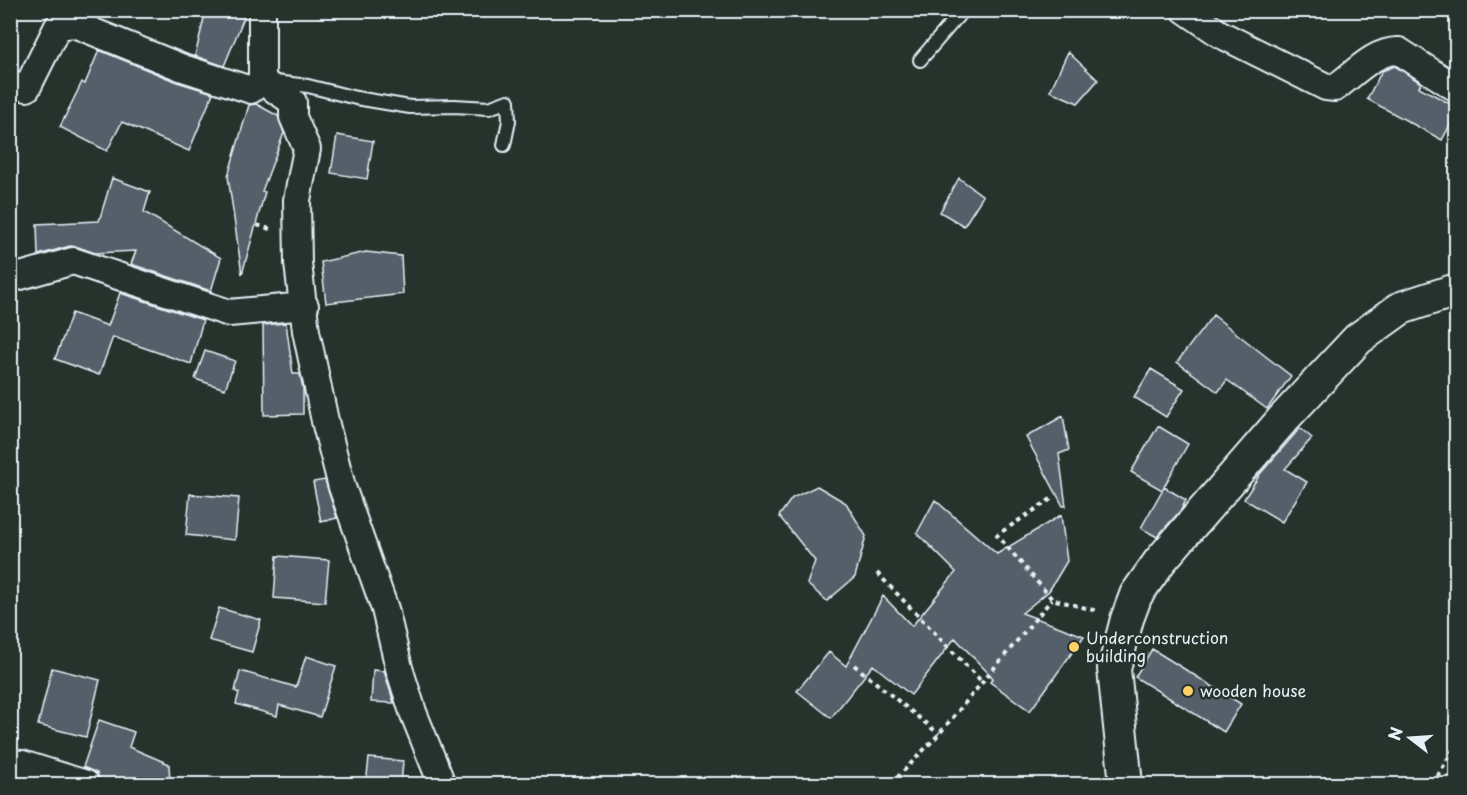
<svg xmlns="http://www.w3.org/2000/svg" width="1467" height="795" font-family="'Playpen Sans',sans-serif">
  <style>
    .building { fill: #545e6b; stroke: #e8f1f8; stroke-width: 1.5 }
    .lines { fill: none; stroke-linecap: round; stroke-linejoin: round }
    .service-casing { stroke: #e8f1f8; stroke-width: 16 }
    .minor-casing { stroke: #e8f1f8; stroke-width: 30 }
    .tertiary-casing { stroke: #e8f1f8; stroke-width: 36 }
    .path { stroke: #e8f1f8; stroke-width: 4; stroke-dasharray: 4.5 4.5; stroke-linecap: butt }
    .service { stroke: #26332d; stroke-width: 12 }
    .minor { stroke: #26332d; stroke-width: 26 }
    .tertiary { stroke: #26332d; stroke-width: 32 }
    .poi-dot { fill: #ffd166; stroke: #26332d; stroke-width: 2 }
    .labels { text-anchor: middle; stroke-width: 5; stroke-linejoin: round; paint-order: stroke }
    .poi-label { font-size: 16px; fill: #e8f1f8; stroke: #26332d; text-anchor: start }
  </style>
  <rect width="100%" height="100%" fill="#26332d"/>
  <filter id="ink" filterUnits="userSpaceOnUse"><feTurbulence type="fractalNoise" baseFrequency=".0167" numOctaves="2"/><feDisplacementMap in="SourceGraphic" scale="12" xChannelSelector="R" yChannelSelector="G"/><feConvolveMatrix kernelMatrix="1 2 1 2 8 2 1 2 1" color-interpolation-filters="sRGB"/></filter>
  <g filter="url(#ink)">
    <path class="building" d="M206,10H247L224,66L195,56Z
      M99,50L177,82L213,93L189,151L122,122L107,151L60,127L82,82L85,84Z
      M1068,52L1098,80L1078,103L1050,91Z
      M1395,66L1421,83L1419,87L1456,107V114L1442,140L1367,99L1382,71Z
      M256,104L278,116L284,133L262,191L265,192L242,274L228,176L249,105Z
      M337,135L373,141L367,179L331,173Z
      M112,178L150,192L144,212L221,258L211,291L131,264L136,251L95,253L78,247L70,246L38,255L37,224L99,221Z
      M959,178L983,196L964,226L940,212Z
      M366,252L401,256L403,294L326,303L321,262Z
      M120,293L203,320L191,364L113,337L99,375L55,359L72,313L108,326Z
      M1213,315L1291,376L1267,409L1227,380L1218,392L1177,362Z
      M286,323L293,374H300L303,388V414L264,415L263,325Z
      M205,351L235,361L225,389L195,379Z
      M1151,369L1184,389L1166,417L1134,397Z
      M1063,416L1069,450L1059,454L1066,506H1063L1026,437Z
      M1158,426L1188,444L1162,490L1131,472Z
      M1300,428L1312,438L1285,469L1307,482L1282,522L1244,499L1260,474Z
      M325,480L337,518L321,522L313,482Z
      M817,486L846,503L866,536L855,577L827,601L807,584L815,561L779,516L792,498Z
      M1164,487L1186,500L1181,510L1157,537L1141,528Z
      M190,494L239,498L235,540L186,535Z
      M935,500L997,554L1061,515L1067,561L1049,591L1022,613L1084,636L1030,711L990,682L993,678L955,638L911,695L873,665L831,718L797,691L829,652L846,666L883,596L912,626L956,572L917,533Z
      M277,556L329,560L325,602L274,598Z
      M219,608L261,620L252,652L209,640Z
      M1152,649L1241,704L1224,732L1135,677Z
      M306,656L336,666L320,717L279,705L277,716L236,704L239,693L235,691L240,671L296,687Z
      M52,668L100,680L86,737L38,725Z
      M373,670L384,671L394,703L371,702Z
      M99,720L134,732L129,747L169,764L170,784H101L97,773L83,767Z
      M369,758L403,761L401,784H366Z"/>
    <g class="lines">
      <g class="service-casing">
        <path id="service" d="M920,60L963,10
          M275,82L308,86L356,98L410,107L454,106L489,108L508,101L509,121L504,145"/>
      </g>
      <g class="minor-casing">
        <path id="minor" d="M262,10V81
          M1185,10L1220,34L1326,87L1335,88C1354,74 1375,50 1399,51L1456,88
          M10,84L27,88L58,26L74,24L183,68L251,90L262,81L293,102V117L307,149L297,200L298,263L306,331L325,421L342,487L385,609L399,668L413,712L442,784
          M10,279L73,261L229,313L305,306
          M10,763L22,764L86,784"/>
      </g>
      <g class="tertiary-casing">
        <path id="tertiary" d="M1126,784L1114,669L1127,619L1136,595L1160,561L1284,418L1358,339L1401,308L1456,290"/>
      </g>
      <path class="path" d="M257,225L270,229
        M1051,499L997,535L1052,599L1097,611
        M877,573L982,682
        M854,665L939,734
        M891,784L939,734L1052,599
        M1433,784L1456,745"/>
      <use href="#service" class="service"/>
      <use href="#minor" class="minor"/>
      <use href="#tertiary" class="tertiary"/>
    </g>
  </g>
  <g class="poi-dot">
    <circle cx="1074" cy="647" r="6"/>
    <circle cx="1188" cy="691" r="6"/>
  </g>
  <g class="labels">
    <g class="poi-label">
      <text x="1086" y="644">Underconstruction<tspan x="1086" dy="18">building</tspan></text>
      <text x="1200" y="697">wooden house</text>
    </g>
  </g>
  <rect width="1467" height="795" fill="none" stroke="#26332d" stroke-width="36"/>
  <rect x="18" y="18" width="1431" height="759" fill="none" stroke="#e8f1f8" stroke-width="2" filter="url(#ink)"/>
  <g transform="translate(1410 738) rotate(287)" stroke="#26332d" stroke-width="4.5" paint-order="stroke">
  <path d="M0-4.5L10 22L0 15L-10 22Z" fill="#e8f1f8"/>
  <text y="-9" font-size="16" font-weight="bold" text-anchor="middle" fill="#e8f1f8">N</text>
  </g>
</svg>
